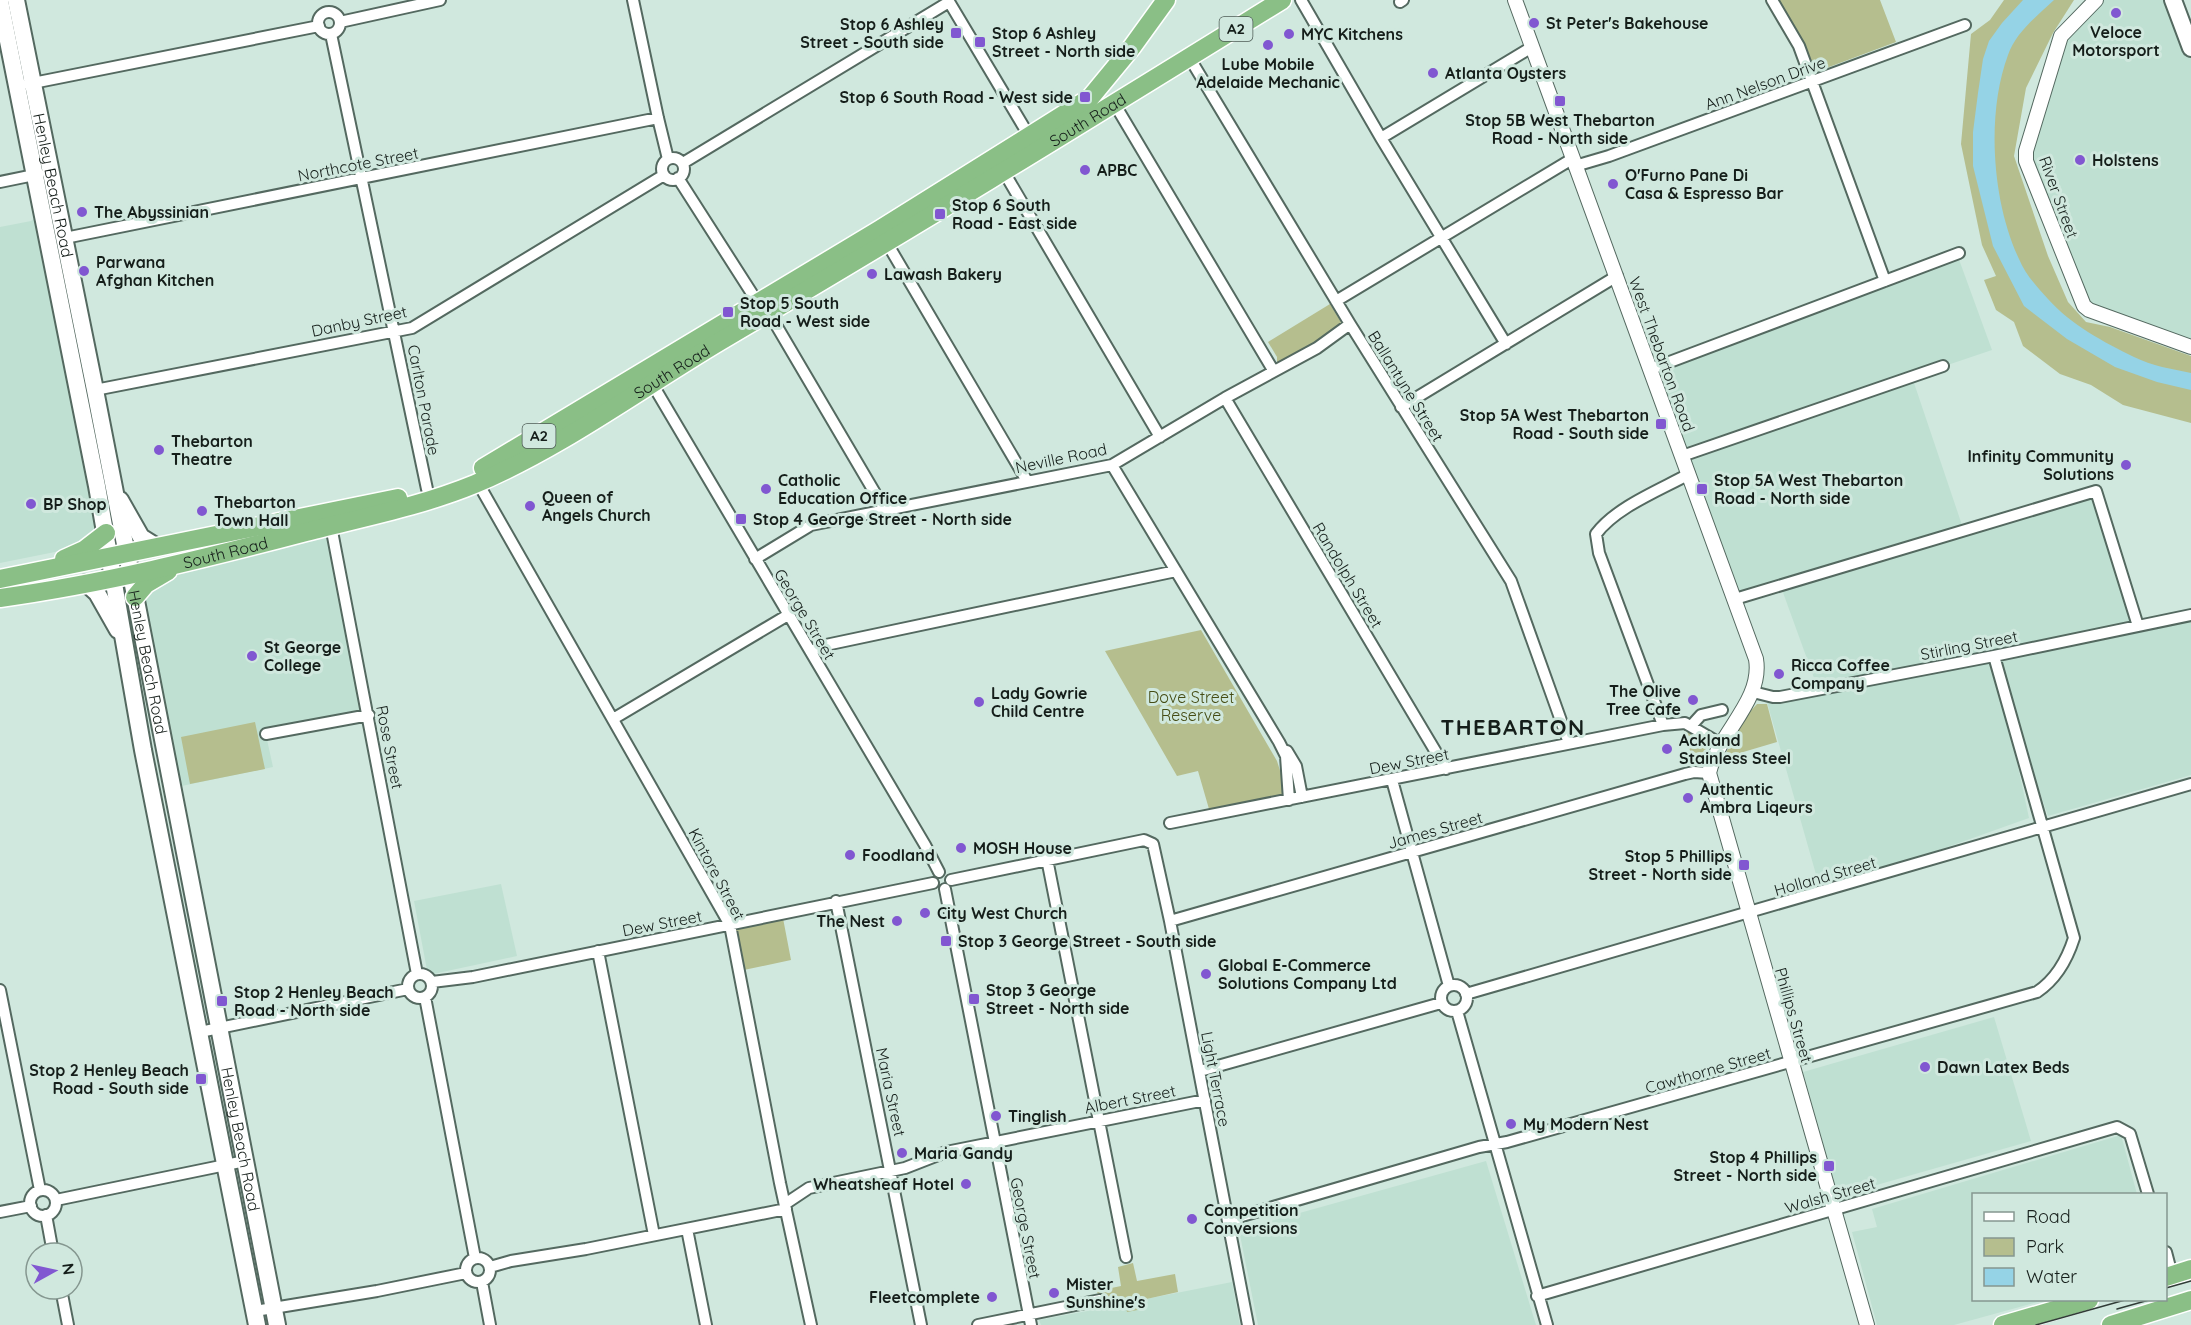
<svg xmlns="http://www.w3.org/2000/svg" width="2191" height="1325" font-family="Quicksand,sans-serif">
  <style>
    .built { fill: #bfe0d2 }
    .green { fill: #b5be8e }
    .water { fill: #95d3e6 }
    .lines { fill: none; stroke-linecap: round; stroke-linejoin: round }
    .minor-casing { stroke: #546960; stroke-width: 14 }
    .tertiary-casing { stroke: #546960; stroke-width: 16 }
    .secondary-casing { stroke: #546960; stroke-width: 20 }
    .trunk-casing { stroke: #fff; stroke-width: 21 }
    .minor { stroke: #fff; stroke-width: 10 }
    .tertiary { stroke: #fff; stroke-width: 14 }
    .secondary { stroke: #fff; stroke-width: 16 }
    .trunk { stroke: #8abf86; stroke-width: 18 }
    .tram { stroke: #303b36; stroke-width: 1.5 }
    .poi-dot { fill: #8157d1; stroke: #d0e8de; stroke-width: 2 }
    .labels { text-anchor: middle; stroke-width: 6; stroke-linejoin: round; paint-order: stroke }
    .shield { fill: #d0e8de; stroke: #4d5b55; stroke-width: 1.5 }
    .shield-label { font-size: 15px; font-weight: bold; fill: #151e1a }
    .poi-label { font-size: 16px; font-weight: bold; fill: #151e1a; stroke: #d0e8de; text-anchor: start }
    .street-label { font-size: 16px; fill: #151e1a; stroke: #d0e8de }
    .park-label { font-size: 16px; fill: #454c14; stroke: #d0e8de }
    .district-label { font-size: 22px; font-weight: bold; letter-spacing: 1.5px; fill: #151e1a; stroke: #d0e8de }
  </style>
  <rect width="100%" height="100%" fill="#d0e8de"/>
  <path class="built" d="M2096,0H2173L2191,48V347L2089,310L2026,161L2061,36Z
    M38,216L98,525L80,543L65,550L0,563V227L31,221Z
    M1957,254L1992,350L1912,377L1964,531L2096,491L2138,626L2191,615V775L2048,816L1996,664L2029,818L1821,892L1765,695L1818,689L1781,587L1735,599L1651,369Z
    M331,526L369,715L266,735L273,767L172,788L135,597L185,562Z
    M501,884L517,956L433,974L427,970L414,901Z
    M1994,1017L2031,1141L1838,1196L1803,1072Z
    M2121,1135L2137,1194H1974V1300H2045L1954,1325H1877L1852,1232L1877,1227L1872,1209Z
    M1486,1161L1536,1325H1258L1239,1230Z
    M1232,1282L1240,1325H1041L1039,1320L1125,1304L1143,1308L1141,1300Z"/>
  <path class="green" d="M1775,0H1880L1896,42L1813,73Z
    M2004,0H2074L2053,33L2026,88L2014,156L2048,256L2068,302L2086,322L2110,327L2191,356V423L2123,405L2091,385L2060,374L2023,346L2014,322L1996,310L1984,280L1996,276L1982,245L1961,144L1971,34L1990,20Z
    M1330,304L1341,322L1340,325L1316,346L1280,363L1277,362V357L1268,342Z
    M1201,630L1277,761L1288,796L1209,809L1198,771L1177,776L1105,651Z
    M1757,704H1767L1777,742L1723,758L1747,715Z
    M255,722L265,769L190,784L181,737Z
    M1684,729C1698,737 1717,746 1698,764L1694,765Z
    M782,913L791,960L739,971L730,925Z
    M1133,1263L1137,1281L1175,1274L1178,1292L1142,1300L1143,1309L1127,1312L1125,1304L1101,1309L1097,1291L1121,1286L1118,1267Z"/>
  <path class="water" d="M2023,0H2054C2037,16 2016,32 2008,55C1986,114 1992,202 2019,259C2025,274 2037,287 2048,299C2070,324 2105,343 2134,357C2152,366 2172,369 2191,373V390L2157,382L2115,367L2067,339L2024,306L1993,246L1973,166V132L1978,93L1983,59L1989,41L2002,23Z"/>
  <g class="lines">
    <g class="minor-casing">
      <path id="minor" d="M633,0L658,118L668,159
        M948,0L1031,139
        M1301,0L1381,138L1506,344
        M1772,0L1799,46L1885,281
        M1400,2L1403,0
        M318 23a11 11 0 1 1 22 0a11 11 0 1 1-22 0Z
        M340,22L440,0
        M331,34L427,489
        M1189,57L1350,324L1511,581L1569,743
        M28,84L319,26
        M1114,103L1273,370
        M1381,138L1532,47
        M662 169a11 11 0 1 1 22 0a11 11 0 1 1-22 0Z
        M683,163L949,2
        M1575,166L1609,156L1965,25
        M1001,167L1160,437
        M678,178L758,303L769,313L885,510
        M0,182L39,174
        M65,238L658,118
        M884,238L1027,481
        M1336,301L1572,159
        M1651,369L1959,253
        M650,380L925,845L939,872
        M95,390L412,328L664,175
        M1225,398L1446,769
        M1401,407L1617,276
        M1682,456L1943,366
        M1112,465L1279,742L1286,756L1289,800
        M478,483L730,925L780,1183L811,1325
        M331,526L417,974
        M755,559L811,525L1112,465L1225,398L1317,348L1350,324
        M1735,599L2096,491L2138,626
        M811,652L821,646L1176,571
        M1753,692L1773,697H1780L1994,656L2191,615
        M613,719L788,615
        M1663,725L1599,553L1596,534C1616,507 1660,490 1689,474
        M1691,726L1701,715L1722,710
        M266,734L369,715
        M1287,751L1296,766L1302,797
        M1392,780L1449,986
        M1170,823L1663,725L1685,723L1721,744
        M1047,859L1126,1257
        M951,880L1144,840L1153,844L1170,921L1248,1325
        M945,889L1031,1325
        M836,901L921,1325
        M1170,921L1685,774L1694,772L1709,773
        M598,951L654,1235
        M408 986a12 12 0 1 1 24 0a12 12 0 1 1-24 0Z
        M432,982L473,977L933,883
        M1441 998a13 13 0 1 1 26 0a13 13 0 1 1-26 0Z
        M0,990L40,1190
        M1466,994L2191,784
        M425,997L475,1258
        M1457,1011L1547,1325
        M200,1032L408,989
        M1200,1071L1441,1003
        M30 1203a13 13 0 1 1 26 0a13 13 0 1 1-26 0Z
        M56,1200L245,1161
        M785,1204L809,1188L905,1168L946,1152L1205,1100
        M0,1212L31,1206
        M46,1215L53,1253
        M1228,1224L1242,1216L1479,1147L1507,1142L2037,992C2055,980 2067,960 2074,938L1994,656
        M687,1229L706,1325
        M2166,1252L2172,1275
        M466 1270a12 12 0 1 1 24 0a12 12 0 1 1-24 0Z
        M490,1267L511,1261L586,1249L786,1209
        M482,1282L490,1325
        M61,1289L68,1325
        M1537,1296L2117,1127L2130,1134L2148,1194
        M255,1311L377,1291L466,1273
        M978,1325L1100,1300"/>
    </g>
    <g class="tertiary-casing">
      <path id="tertiary" d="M1515,0L1756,659C1763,701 1718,733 1709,773L1867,1325
        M2096,0L2061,36L2026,151V161L2084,306L2089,310L2191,347"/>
    </g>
    <g class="secondary-casing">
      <g id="secondary">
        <path id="s1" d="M16,0L95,390L277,1325"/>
        <path d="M2173,0L2191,48"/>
        <path d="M0,1L97,486L143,750L257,1325"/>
        <path d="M120,500L141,537L157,547"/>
        <path d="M86,583L97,593L118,630"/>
      </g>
    </g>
    <g class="trunk-casing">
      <g id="trunk">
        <path d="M483,468L879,230L1090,98L1132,47L1166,0"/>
        <path d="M64,559L84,550L106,533"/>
        <path d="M0,579L398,498"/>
        <path d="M135,597L146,584L168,571"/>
        <path id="s2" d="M0,598C102,584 203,559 302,533C360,518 419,507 475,484C565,446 645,385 729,336C915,227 1099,113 1282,0"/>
        <path d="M2166,1277L2191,1269"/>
        <path d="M2003,1325L2089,1300"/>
        <path d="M2111,1325L2191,1300"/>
      </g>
    </g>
    <use href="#minor" class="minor"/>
    <use href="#tertiary" class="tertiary"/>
    <use href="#secondary" class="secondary"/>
    <use href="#trunk" class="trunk"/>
    <path class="tram" d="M2166,1288L2191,1281
      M2117,1309L2149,1300
      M2036,1325L2125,1300"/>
  </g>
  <g class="poi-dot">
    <circle cx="2116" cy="13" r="6"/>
    <circle cx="1534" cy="23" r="6"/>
    <rect x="950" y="27" width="12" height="12" rx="3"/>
    <circle cx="1289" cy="34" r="6"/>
    <rect x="974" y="36" width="12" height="12" rx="3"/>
    <circle cx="1268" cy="45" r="6"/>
    <circle cx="1433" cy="73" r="6"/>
    <rect x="1079" y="91" width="12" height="12" rx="3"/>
    <rect x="1554" y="95" width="12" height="12" rx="3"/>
    <circle cx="2080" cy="160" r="6"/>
    <circle cx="1085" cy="170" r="6"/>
    <circle cx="1613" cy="184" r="6"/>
    <circle cx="82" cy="212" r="6"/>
    <rect x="934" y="208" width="12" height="12" rx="3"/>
    <circle cx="84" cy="271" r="6"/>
    <circle cx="872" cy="274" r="6"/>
    <rect x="722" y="306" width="12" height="12" rx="3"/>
    <rect x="1655" y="418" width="12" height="12" rx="3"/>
    <circle cx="159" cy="450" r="6"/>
    <circle cx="2126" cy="465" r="6"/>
    <circle cx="766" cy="489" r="6"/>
    <rect x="1696" y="483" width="12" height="12" rx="3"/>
    <circle cx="31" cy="504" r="6"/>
    <circle cx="530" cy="506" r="6"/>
    <circle cx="202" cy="511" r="6"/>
    <rect x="735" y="513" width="12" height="12" rx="3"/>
    <circle cx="252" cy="656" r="6"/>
    <circle cx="1779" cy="674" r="6"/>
    <circle cx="1693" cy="700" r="6"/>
    <circle cx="979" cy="702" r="6"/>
    <circle cx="1667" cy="749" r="6"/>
    <circle cx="1688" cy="798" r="6"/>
    <circle cx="961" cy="848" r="6"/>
    <circle cx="850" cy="855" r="6"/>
    <rect x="1738" y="859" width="12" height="12" rx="3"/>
    <circle cx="925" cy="913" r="6"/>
    <circle cx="897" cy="921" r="6"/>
    <rect x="940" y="935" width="12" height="12" rx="3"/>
    <circle cx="1206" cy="974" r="6"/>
    <rect x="968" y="993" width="12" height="12" rx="3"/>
    <rect x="216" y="995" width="12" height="12" rx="3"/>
    <circle cx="1925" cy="1067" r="6"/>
    <rect x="195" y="1073" width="12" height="12" rx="3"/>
    <circle cx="996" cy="1116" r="6"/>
    <circle cx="1511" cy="1124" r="6"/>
    <circle cx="902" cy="1153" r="6"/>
    <rect x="1823" y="1160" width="12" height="12" rx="3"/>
    <circle cx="966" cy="1184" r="6"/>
    <circle cx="1192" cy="1219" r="6"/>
    <circle cx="1054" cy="1293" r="6"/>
    <circle cx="992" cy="1297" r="6"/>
  </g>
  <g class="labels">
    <g class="shield">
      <rect x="1219.5" y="17" width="33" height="24" rx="4.5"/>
      <rect x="522.5" y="424" width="33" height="24" rx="4.5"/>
    </g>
    <g class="shield-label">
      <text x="1236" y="34">A2</text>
      <text x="539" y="441">A2</text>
    </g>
    <g class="poi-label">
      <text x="1546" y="29">St Peter's Bakehouse</text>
      <text x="944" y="30" text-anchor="end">Stop 6 Ashley<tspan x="944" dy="18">Street - South side</tspan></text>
      <text x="2116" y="38" text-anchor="middle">Veloce<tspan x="2116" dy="18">Motorsport</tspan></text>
      <text x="992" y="39">Stop 6 Ashley<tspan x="992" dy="18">Street - North side</tspan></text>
      <text x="1301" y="40">MYC Kitchens</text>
      <text x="1268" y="70" text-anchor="middle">Lube Mobile<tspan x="1268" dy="18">Adelaide Mechanic</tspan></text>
      <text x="1445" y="79">Atlanta Oysters</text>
      <text x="1073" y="103" text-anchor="end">Stop 6 South Road - West side</text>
      <text x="1560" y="126" text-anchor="middle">Stop 5B West Thebarton<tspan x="1560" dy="18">Road - North side</tspan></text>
      <text x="2092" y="166">Holstens</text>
      <text x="1097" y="176">APBC</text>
      <text x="1625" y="181">O'Furno Pane Di<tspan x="1625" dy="18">Casa &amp; Espresso Bar</tspan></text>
      <text x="952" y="211">Stop 6 South<tspan x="952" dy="18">Road - East side</tspan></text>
      <text x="94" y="218">The Abyssinian</text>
      <text x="96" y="268">Parwana<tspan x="96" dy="18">Afghan Kitchen</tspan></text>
      <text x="884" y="280">Lawash Bakery</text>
      <text x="740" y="309">Stop 5 South<tspan x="740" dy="18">Road - West side</tspan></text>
      <text x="1649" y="421" text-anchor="end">Stop 5A West Thebarton<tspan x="1649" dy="18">Road - South side</tspan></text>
      <text x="171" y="447">Thebarton<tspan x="171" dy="18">Theatre</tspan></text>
      <text x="2114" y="462" text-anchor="end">Infinity Community<tspan x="2114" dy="18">Solutions</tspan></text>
      <text x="778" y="486">Catholic<tspan x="778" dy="18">Education Office</tspan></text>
      <text x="1714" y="486">Stop 5A West Thebarton<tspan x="1714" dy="18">Road - North side</tspan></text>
      <text x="542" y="503">Queen of<tspan x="542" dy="18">Angels Church</tspan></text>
      <text x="214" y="508">Thebarton<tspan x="214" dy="18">Town Hall</tspan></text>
      <text x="43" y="510">BP Shop</text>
      <text x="753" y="525">Stop 4 George Street - North side</text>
      <text x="264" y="653">St George<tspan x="264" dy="18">College</tspan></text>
      <text x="1791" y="671">Ricca Coffee<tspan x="1791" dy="18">Company</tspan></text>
      <text x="1681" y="697" text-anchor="end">The Olive<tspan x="1681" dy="18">Tree Cafe</tspan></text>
      <text x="991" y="699">Lady Gowrie<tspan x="991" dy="18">Child Centre</tspan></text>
      <text x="1679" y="746">Ackland<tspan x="1679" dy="18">Stainless Steel</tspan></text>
      <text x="1700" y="795">Authentic<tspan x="1700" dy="18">Ambra Liqeurs</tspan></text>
      <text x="973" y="854">MOSH House</text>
      <text x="862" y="861">Foodland</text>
      <text x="1732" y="862" text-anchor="end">Stop 5 Phillips<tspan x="1732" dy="18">Street - North side</tspan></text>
      <text x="937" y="919">City West Church</text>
      <text x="885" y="927" text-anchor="end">The Nest</text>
      <text x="958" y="947">Stop 3 George Street - South side</text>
      <text x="1218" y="971">Global E-Commerce<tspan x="1218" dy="18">Solutions Company Ltd</tspan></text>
      <text x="986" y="996">Stop 3 George<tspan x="986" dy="18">Street - North side</tspan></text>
      <text x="234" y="998">Stop 2 Henley Beach<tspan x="234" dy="18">Road - North side</tspan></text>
      <text x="1937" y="1073">Dawn Latex Beds</text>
      <text x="189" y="1076" text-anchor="end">Stop 2 Henley Beach<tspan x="189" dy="18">Road - South side</tspan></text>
      <text x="1008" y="1122">Tinglish</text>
      <text x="1523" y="1130">My Modern Nest</text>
      <text x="914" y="1159">Maria Gandy</text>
      <text x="1817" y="1163" text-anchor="end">Stop 4 Phillips<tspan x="1817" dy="18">Street - North side</tspan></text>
      <text x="954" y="1190" text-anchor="end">Wheatsheaf Hotel</text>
      <text x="1204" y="1216">Competition<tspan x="1204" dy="18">Conversions</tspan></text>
      <text x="1066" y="1290">Mister<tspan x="1066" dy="18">Sunshine's</tspan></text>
      <text x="980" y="1303" text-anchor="end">Fleetcomplete</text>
    </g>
    <g class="street-label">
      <text transform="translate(1765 83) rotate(-20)" y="6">Ann Nelson Drive</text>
      <text dy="6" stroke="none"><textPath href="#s2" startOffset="1202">South Road</textPath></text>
      <text transform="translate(358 164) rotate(-11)" y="6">Northcote Street</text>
      <text dy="6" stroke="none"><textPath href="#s1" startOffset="189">Henley Beach Road</textPath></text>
      <text transform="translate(2059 197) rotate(70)" y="6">River Street</text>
      <text transform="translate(359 321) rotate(-12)" y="6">Danby Street</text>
      <text transform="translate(1662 354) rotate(70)" y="6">West Thebarton Road</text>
      <text dy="6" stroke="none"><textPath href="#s2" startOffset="716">South Road</textPath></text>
      <text transform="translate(1406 386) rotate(58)" y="6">Ballantyne Street</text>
      <text transform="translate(424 400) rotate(79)" y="6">Carlton Parade</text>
      <text transform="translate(1061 458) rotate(-12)" y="6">Neville Road</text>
      <text dy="6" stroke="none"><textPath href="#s2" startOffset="230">South Road</textPath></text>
      <text transform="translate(1348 575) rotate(59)" y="6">Randolph Street</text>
      <text transform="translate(805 614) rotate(59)" y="6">George Street</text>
      <text transform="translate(1969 645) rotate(-11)" y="6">Stirling Street</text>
      <text dy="6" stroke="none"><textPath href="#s1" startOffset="675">Henley Beach Road</textPath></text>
      <text transform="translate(390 747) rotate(79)" y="6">Rose Street</text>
      <text transform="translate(1409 761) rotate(-11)" y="6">Dew Street</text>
      <text transform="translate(1435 830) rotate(-16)" y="6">James Street</text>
      <text transform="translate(717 874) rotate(62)" y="6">Kintore Street</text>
      <text transform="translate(1825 876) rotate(-16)" y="6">Holland Street</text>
      <text transform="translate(662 923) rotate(-11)" y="6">Dew Street</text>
      <text transform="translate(1794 1015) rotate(74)" y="6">Phillips Street</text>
      <text transform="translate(1708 1070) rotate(-16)" y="6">Cawthorne Street</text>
      <text transform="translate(1216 1079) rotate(79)" y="6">Light Terrace</text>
      <text transform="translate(891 1092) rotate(78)" y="6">Maria Street</text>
      <text transform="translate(1130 1099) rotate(-11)" y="6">Albert Street</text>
      <text dy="6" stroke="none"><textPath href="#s1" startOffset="1161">Henley Beach Road</textPath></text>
      <text transform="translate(1830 1195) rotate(-16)" y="6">Walsh Street</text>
      <text transform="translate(1026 1228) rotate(79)" y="6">George Street</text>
    </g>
    <g class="park-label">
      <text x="1191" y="703">Dove Street<tspan x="1191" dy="18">Reserve</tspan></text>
    </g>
    <g class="district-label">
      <text x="1513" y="735">THEBARTON</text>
    </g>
  </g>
  <rect x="1972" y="1193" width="195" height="108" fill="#d0e8de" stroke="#859790" stroke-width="1.5"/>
  <rect x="1984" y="1212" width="30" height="9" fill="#ffffff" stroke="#859790" stroke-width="1.5"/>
  <text x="2026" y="1223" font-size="18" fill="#151e1a">Road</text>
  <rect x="1984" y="1238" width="30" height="18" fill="#b5be8e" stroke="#859790" stroke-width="1.5"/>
  <text x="2026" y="1253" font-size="18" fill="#151e1a">Park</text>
  <rect x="1984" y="1268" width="30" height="18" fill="#95d3e6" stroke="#859790" stroke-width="1.5"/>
  <text x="2026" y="1283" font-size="18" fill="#151e1a">Water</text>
  <g transform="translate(54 1271) rotate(82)"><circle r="28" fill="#d0e8de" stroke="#859790" stroke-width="1.5"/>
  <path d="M0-4.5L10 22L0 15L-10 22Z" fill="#8157d1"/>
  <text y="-9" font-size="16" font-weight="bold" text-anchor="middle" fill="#151e1a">N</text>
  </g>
</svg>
